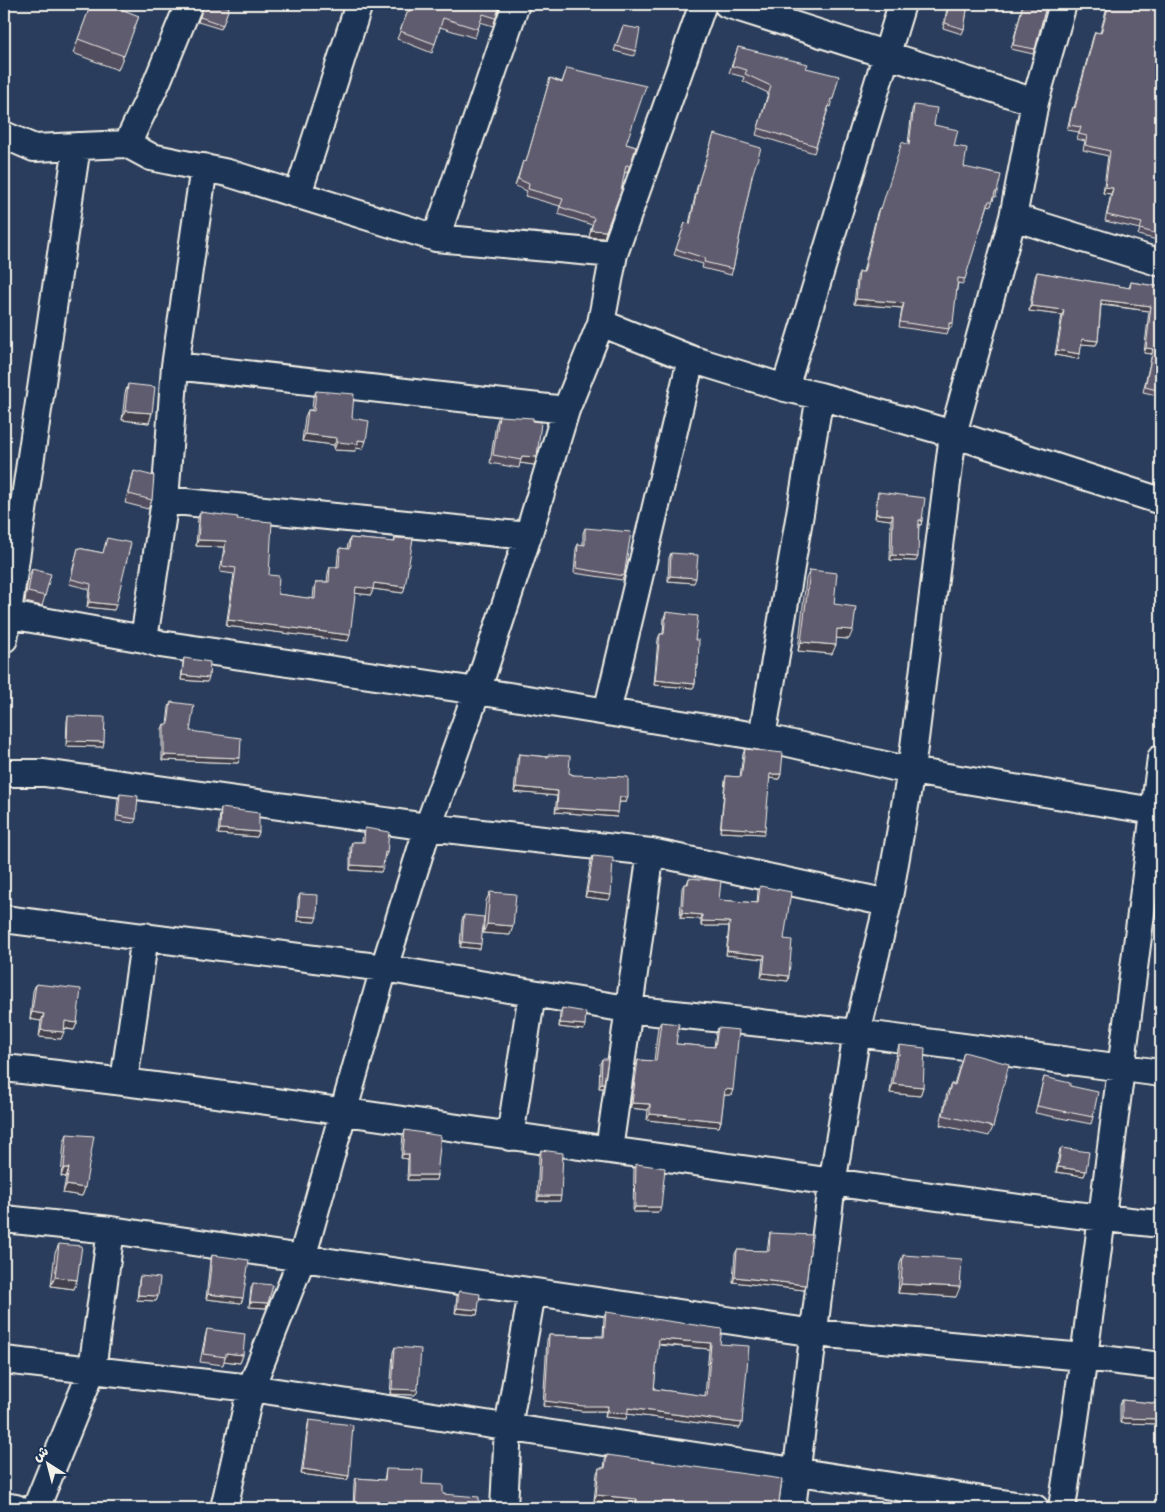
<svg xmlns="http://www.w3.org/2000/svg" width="1165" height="1512" font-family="Mali,'Playpen Sans Arabic',sans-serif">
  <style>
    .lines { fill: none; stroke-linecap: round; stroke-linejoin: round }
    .minor-casing { stroke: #f4f1e8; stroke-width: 30 }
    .minor { stroke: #1d3557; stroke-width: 26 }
    .wall { fill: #534e60; stroke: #f4f1e8; fill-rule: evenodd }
    .shaded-wall { fill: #43404e; stroke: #f4f1e8 }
    .building { fill: #605b70; stroke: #f4f1e8; fill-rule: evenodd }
  </style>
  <rect width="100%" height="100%" fill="#2a3d5c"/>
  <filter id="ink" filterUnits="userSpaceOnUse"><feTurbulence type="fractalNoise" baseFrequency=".02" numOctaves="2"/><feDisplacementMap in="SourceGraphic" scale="10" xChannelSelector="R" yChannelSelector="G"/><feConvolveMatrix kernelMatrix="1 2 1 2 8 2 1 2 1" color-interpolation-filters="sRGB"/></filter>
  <g filter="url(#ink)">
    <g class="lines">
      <g class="minor-casing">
        <path id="minor" d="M727,4L1035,102
          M4,135L34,148L127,144L151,157L228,173L436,238L614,254
          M127,144L157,82L189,4
          M298,194L359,4
          M1013,217L1161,263
          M436,238L516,4
          M601,323L691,359L785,388L820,396L953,434L1161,501
          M175,366L566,410
          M785,388L902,4
          M165,500L528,536
          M4,614L144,639L160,644L477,691L762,737L911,771L1154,811
          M4,639L77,146
          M144,639L165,500L175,366L204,167
          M607,712L691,359
          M762,737L820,396
          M4,773H44L428,827L651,852L888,903
          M4,919L384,968L627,1009L857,1033L1161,1073
          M4,1068C206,1090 407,1121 609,1150C793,1175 976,1206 1161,1224
          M124,1081L145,936
          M510,1137L532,993
          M609,1150L651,852
          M4,1219L111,1230L815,1333L1084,1357L1161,1366
          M4,1360L251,1388L1035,1508
          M4,1506L16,1508
          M36,1508L92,1370L111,1230
          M224,1508L251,1388L302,1258L384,968L428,827L477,691L528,536L566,410L601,323L614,254L703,4
          M504,1508L508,1427L532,1293
          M792,1508L832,1184L857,1033L888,903L911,771L953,434L1013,217L1035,102L1063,4
          M1062,1508L1084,1357L1161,758"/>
      </g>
      <use href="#minor" class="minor"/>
    </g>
    <path class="wall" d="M91,4L139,16L118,70L73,53Z
      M204,4L229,7L221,29L198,22Z
      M269,4H283L282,8Z
      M500,4L493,26L480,22L475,38L440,27L432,53L397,39L408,11H410Z
      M948,4H968L964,29L962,34L943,28Z
      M1023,4H1048L1045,9L1033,54L1011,49Z
      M1108,4H1161L1158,179H1161V241L1138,235L1140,229L1105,221L1111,194L1103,193L1108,156L1083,150L1085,141L1077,139L1079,132L1067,130L1071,113L1073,107L1074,108L1093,37L1095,32L1100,33Z
      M623,26L636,51L634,56L614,51Z
      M738,47L806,68L833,99L831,107L829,106L814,153L756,135L768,93L743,81L744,77L729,73Z
      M567,68L626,144L636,147L627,173L625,172L604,238L589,237L592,225L558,214L560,206L525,196L527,191L515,186L523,161L526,162L550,78L562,82Z
      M914,105L954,146L964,167L997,192L996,197H994L991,206L988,205L963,284L958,283L951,328H949L947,334L899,327L902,308L854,304L857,277L859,272H863L877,213L879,208L881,209L908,144L912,110Z
      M714,134L752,176L733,269L731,275L702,268L703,264L674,255L685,223L689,224L697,187Z
      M1037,272L1129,288L1131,282L1161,287V396L1143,392L1152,354L1144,353L1149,311L1101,305L1098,341L1096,345L1081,344L1080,354L1078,359L1055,355L1062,315L1029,311L1035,277Z
      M128,384L152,413L149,423L122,420L125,393Z
      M316,391L352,418L363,449L356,448L355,451L334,450V445L302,441L305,417L308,410H312L313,398Z
      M499,416L533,421L537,457L534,465L520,463L519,468L490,463L496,424Z
      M134,471L152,500L148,509L125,503L131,481Z
      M878,492L922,520L921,525H919L916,561L890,560L891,520L875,518L877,497Z
      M200,512L237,519L269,575L278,594L313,599L314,588L316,582H327L328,573L330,567H337L338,554L340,548L347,549L348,544L350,538L394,542L395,538L403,593L373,589L371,595L355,593L348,641L226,626L234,574L220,572L224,547L196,546L198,518Z
      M585,528L624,576L622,580L574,573L576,549L578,544L583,545V533Z
      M107,538L114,610L87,607L89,589L69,584L78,548L103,553Z
      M671,553L694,583L668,581L669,558Z
      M32,569L45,596L42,606L25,602L28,578Z
      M810,570L834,604L849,639L836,638L832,654L798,651L806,579Z
      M666,612L695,640L698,666L697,670H696L695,684L693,688L654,685L658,639L660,634H663L664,617Z
      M184,658L207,682L181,680L183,662Z
      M171,702L190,731L240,758L238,763L162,760V729L164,724L167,725L169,707Z
      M68,716L103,747L66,746L67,721Z
      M745,749L781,774L779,779L769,778L764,834L720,832L725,781L726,776L740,777L743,754Z
      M519,754L547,757L548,755L569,773L628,797L626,802H619L618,812L617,817L555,812L557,796L514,792L517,759Z
      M120,794L136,819L134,823L116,821L118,799Z
      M221,808L259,832L257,837L218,834L220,813Z
      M365,828L387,853L385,857H384L381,872L350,870V847L352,842H362L363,833Z
      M593,856L609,900L585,897L591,860Z
      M689,878L719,900L757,903L758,890L760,886L784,939L788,981L761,978L763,959L726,955L729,926H701V919L680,918L682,888L684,884H687Z
      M490,892L513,926L510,935L483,933L486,901Z
      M300,894L315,922L297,921L298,899Z
      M464,915L480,949L460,947L462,920Z
      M36,984L77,1023L74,1030L64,1029L61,1039L39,1037L41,1021L30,1019L33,991Z
      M562,1008L584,1030L559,1027L560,1013Z
      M661,1022L676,1044L714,1047L716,1033L718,1028L731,1095H724L721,1121L719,1127L647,1120L648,1110L630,1108L636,1066L638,1060L654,1061L658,1027Z
      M899,1045L923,1087L920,1096L890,1093L894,1063Z
      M964,1052L993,1127L989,1136L940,1125L947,1093L951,1084H954Z
      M602,1059L603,1088H599L600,1064Z
      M1044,1077L1070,1086L1093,1117L1091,1124L1035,1113Z
      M405,1130L437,1175L436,1180H407L408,1159L401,1158L403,1135Z
      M67,1134L85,1188L82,1196L63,1193L66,1177L61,1176L64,1142Z
      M1061,1148L1086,1171L1084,1176L1056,1172L1059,1153Z
      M541,1150L560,1201H537L539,1155Z
      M636,1164L659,1212H633L634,1169Z
      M770,1233L804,1290L733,1282L735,1254L737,1250L767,1251L769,1238Z
      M59,1244L77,1280L74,1289L51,1286L55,1253Z
      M212,1255L243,1298L241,1303L206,1299L210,1260Z
      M903,1255L956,1297L898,1293L900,1264Z
      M140,1276L158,1296L156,1301L137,1300L139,1280Z
      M253,1283L268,1303L266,1308L249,1307L251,1288Z
      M459,1291L478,1310L477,1315L455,1313L457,1296Z
      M606,1312L720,1344L742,1423L740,1428L627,1414L626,1419L605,1417L606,1411H582L543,1406L547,1340L549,1335L603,1336L604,1317ZM658,1345L709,1349L705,1396L654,1389Z
      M207,1329L243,1355L240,1363L224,1361L223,1365L200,1362L205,1337Z
      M395,1347L417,1393L414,1395L390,1394L393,1352Z
      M1122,1400L1161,1404V1424L1120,1423V1405Z
      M309,1420L349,1476L347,1480L301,1474L308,1424Z
      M607,1455L779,1501L782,1508H635V1504L594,1501L597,1473L599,1468H604L605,1460Z
      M386,1469L422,1484L443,1494L479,1508H353L354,1483L356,1478L384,1480Z"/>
    <path class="shaded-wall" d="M1105,187L1113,188L1111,194L1103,193Z
      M591,230L606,231L604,238L589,237Z
      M856,299L904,303L902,308L854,304Z
      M1101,300L1151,306L1149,311L1100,304Z
      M1031,306L1064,310L1062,315L1029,311Z
      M949,323H953L951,328H948Z
      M1082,339L1098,341L1096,345L1080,344Z
      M1146,348L1153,349L1152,354L1144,353Z
      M1057,350L1080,354L1078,359L1055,355Z
      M125,411L152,413L149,423L122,420Z
      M305,434L337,438L334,445L302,441Z
      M358,440L366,441L363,449L356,448L355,451L334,450L337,442Z
      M522,456L537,457L534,465L520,463Z
      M876,514L893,515L891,520L875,518Z
      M919,520H922L921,525L917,524Z
      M198,540L226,541L224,547L196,546Z
      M892,555L918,557L916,561L890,560Z
      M670,576L696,578L694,583L668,581Z
      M374,583L405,587L403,593L373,589L371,595L353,593L356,587Z
      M89,602L116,605L114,610L87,607Z
      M228,620L350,635L348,641L226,626Z
      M837,629L853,630L849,639L834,638Z
      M801,642L836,645L832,654L798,651Z
      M182,675L209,678L207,682L181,680Z
      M655,680L695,684L693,688L654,685Z
      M67,741L104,742L103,747L66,746Z
      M164,755L240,758L238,763L162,760Z
      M770,774H781L779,779L768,778Z
      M516,787L558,791L557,796L514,792Z
      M620,797H628L626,802H618Z
      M557,808L618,812L617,817L555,812Z
      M721,827L765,830L764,834L720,832Z
      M220,829L259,832L257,837L218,834Z
      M351,865L383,867L381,872L350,870Z
      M587,892L611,895L609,900L585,897Z
      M682,913L702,915L701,919L680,918Z
      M298,916L317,917L315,922L297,921Z
      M702,921L730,922L729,926H701Z
      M487,924L513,926L510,935L483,933Z
      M462,942L481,944L480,949L460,947Z
      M727,951L765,955L763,959L726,955Z
      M763,973L789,976L788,981L761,978Z
      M32,1012L44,1014L41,1021L30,1019Z
      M65,1021L77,1023L74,1030L63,1028Z
      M560,1023L585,1025L584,1030L559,1027Z
      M41,1030L64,1032L61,1039L39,1037Z
      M601,1083H604L603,1088H599Z
      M893,1084L923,1087L920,1096L890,1093Z
      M725,1089L733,1090L731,1095H723Z
      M632,1103L650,1104L648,1110L630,1108Z
      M650,1114L721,1121L719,1127L647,1120Z
      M403,1154H409L408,1159L401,1158Z
      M1058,1167L1086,1171L1084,1176L1056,1172Z
      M64,1168H69L66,1177L61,1176Z
      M409,1175H437L436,1180H407Z
      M66,1185L85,1188L82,1196L63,1193Z
      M539,1196H561L560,1201H537Z
      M635,1207H661L659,1212H633Z
      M55,1277L77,1280L74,1289L51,1286Z
      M735,1277L806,1285L804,1290L733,1282Z
      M901,1284L960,1287L956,1297L898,1293Z
      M208,1294L243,1298L241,1303L206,1299Z
      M138,1295L158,1296L156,1301L137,1300Z
      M250,1302L268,1303L266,1308L249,1307Z
      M457,1308L478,1310L477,1315L455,1313Z
      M659,1339L711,1343L709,1349L657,1344Z
      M226,1353L243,1355L240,1363L224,1361Z
      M418,1388L417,1393L414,1395L390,1394L392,1389Z
      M545,1401L608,1406L606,1411H582L543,1406Z
      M628,1408L742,1423L740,1428L627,1414L626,1419L605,1417L607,1412Z
      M1122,1418L1161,1419V1424L1120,1423Z
      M303,1469L349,1476L347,1480L301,1474Z
      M596,1495L637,1499L635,1504L594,1501Z"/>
    <path class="building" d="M91,4H108L139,16L124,56L78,39Z
      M204,4H220L229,7L223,25L200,17Z
      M413,4H500L496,18L483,14L478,29L443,18L435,44L400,31L408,11H410Z
      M949,4H968L964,29L945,23Z
      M1023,4H1047L1046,6L1035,49L1013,45Z
      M1109,4H1161V168L1158,179H1161V235L1140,229L1142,223L1107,215L1113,188L1105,187L1110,151L1085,145L1087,136L1079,134L1081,127L1069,125L1073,107L1075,108L1095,32L1101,33Z
      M623,26L640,29L636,51L616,46Z
      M738,47L808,64L806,68L839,76L833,99H831L816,146L758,128L771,86L745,74L747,70L732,66Z
      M567,68L646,86L626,144L636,147L630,166L626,165L621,191L606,231L591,230L594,218L560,207L563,199L528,189L529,184L518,179L523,161L526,162L550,78L562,83Z
      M914,105L937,108L934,125L958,130L954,146L967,148L964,167L1001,175L997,192H995L993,201H989L965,279L958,278L953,323H949V329L900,322L904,303L856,299L859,272H864L879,208L881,209L902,142L909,145Z
      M714,134L761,148L752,176L733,269L704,262L705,258L676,249L685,223L690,224L699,181Z
      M1037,272L1130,288L1131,282L1161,287V391L1145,387L1153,349L1146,348L1151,306L1101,300L1098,341L1082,339L1080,354L1057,350L1064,310L1031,306Z
      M128,384L155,387L152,413L125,411Z
      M316,391L354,394L352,418L369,421L366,441L358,440V444L337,442V438L305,434L308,410L314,411Z
      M499,416L533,418V421L541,422L537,457L522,456L521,460L493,455Z
      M134,471L154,476L152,500L129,494Z
      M878,492L925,498L922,520H919L918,557L892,555L893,515L876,514Z
      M200,512L238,517L237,519L272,522L269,575L279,576L278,594L315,599L316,582H329L330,567H339L340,548L349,549L350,538L395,542V538L413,539L405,587L374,583L373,589L356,587L350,635L228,620L236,568L222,566L226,541L198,540Z
      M585,528L631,532L624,576L576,568L578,544L585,545Z
      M107,538L131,543L116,605L89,602L91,584L71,579L78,548L103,553Z
      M671,553L698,555L696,578L670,576Z
      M32,569L51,574L45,596L28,592Z
      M810,570L837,573L834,604L856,607L853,630L837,629L836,645L801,642Z
      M666,612L698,616L695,640H699L698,666L696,665L695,684L655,680L660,634H664Z
      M184,658L210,662L209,678L182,675Z
      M171,702L194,705L190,731L241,738L240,758L164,755V724L168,725Z
      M68,716L105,717L104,742L67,741Z
      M745,749L783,753L781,774H770L765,830L721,827L726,776L741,777Z
      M519,754L548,757V755L570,756L569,773L573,775L628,777V797H620L618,812L557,808L558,791L516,787Z
      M120,794L138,796L136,819L118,816Z
      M221,808L259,813V832L220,829Z
      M365,828L389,832L387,853L385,852L383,867L351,865L352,842H364Z
      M593,856L613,858L611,895L587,892Z
      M689,878L721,881L719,900L758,903L760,886L791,892L784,939L792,940L789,976L763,973L765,955L727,951L730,922L702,921V915L682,913L684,884H688Z
      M490,892L516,894L513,926L487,924Z
      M300,894L318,895L317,917L298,916Z
      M464,915L484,917L481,944L462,942Z
      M36,984L81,989L77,1023L65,1021L64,1032L41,1030L44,1014L32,1012Z
      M562,1008L586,1012L585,1025L560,1023Z
      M661,1022L679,1024L676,1044L715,1047L718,1028L739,1030L733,1090L725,1089L721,1121L650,1114V1104L632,1103L638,1060L656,1061Z
      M899,1045L925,1048L923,1087L893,1084L897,1055H899Z
      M964,1052L1009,1064L993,1127L943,1115L951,1084L955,1085Z
      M602,1059H608L604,1083H601Z
      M1044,1077L1070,1083V1086L1098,1092L1093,1117L1037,1106Z
      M405,1130L441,1136L437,1175H409V1154H403Z
      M67,1134L94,1136L85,1188L66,1185L69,1168H64Z
      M1061,1148L1089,1152L1086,1171L1058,1167Z
      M541,1150L563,1153L561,1196H539Z
      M636,1164L665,1168L661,1207H635Z
      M770,1233L812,1235L806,1285L735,1277L737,1250L769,1251Z
      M59,1244L82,1246L77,1280L55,1277Z
      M212,1255L249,1260L243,1298L208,1294Z
      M903,1255L962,1259L960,1287L901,1284Z
      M140,1276L160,1278L158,1296L138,1295Z
      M253,1283L273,1285L268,1303L250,1302Z
      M459,1291L480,1294L478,1310L457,1308Z
      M606,1312L722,1329L720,1344L749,1346L742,1423L628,1408V1413L607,1412L608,1406H583L545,1401L549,1335L604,1337ZM659,1339L711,1343L707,1396L654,1389Z
      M207,1329L245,1334L243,1355L226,1353V1357L203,1354Z
      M395,1347L421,1349L418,1388L416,1390L392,1389Z
      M1122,1400L1161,1404V1419L1122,1418Z
      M309,1420L353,1425L349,1476L303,1469Z
      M607,1455L782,1479L779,1501L782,1508H637V1499L596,1495L599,1468H605Z
      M386,1469L423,1470L422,1484L443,1485V1494L479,1497V1508H354L356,1478L385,1480Z"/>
  </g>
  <rect width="1165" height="1512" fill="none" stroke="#1d3557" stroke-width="20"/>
  <rect x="10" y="10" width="1145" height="1492" fill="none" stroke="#f4f1e8" stroke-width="2" filter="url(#ink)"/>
  <g transform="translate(48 1464) rotate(324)" stroke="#1d3557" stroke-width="4" paint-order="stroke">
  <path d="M0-4L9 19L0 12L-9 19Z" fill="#f4f1e8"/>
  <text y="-8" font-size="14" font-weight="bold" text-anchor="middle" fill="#f4f1e8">ش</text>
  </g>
</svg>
